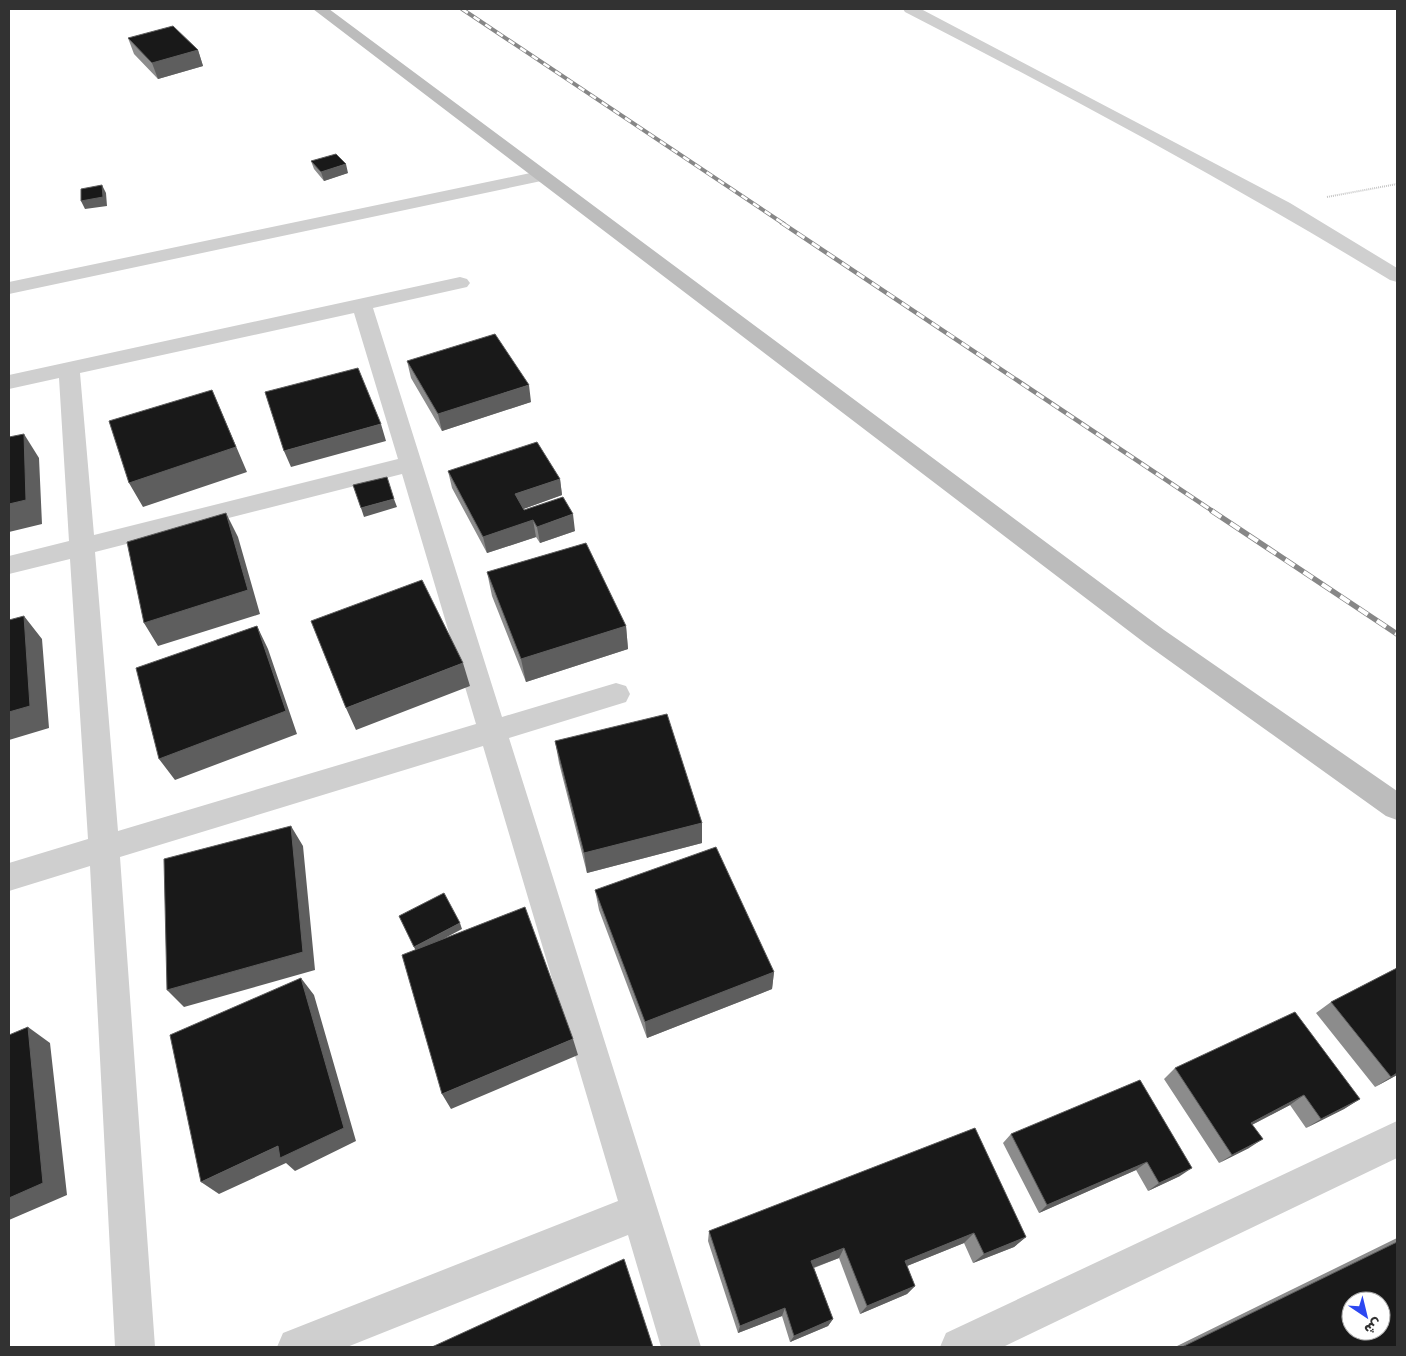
<svg xmlns="http://www.w3.org/2000/svg" width="1406" height="1356" font-family="Rubik,Cairo,sans-serif">
  <style>
    .lines { fill: none; stroke-linecap: round; stroke-linejoin: round }
    .path { stroke: #c6c6c6; stroke-width: 2; stroke-dasharray: 1 1; stroke-linecap: butt }
    .minor { fill: #cfcfcf; fill-rule: evenodd }
    .secondary { fill: #bcbcbc; fill-rule: evenodd }
    .rail-far2-casing { stroke: #878787; stroke-width: 4 }
    .rail-far1-casing { stroke: #878787; stroke-width: 4.5 }
    .rail-casing { stroke: #878787; stroke-width: 5.5 }
    .rail-far2 { stroke: #fff; stroke-width: 2.5; stroke-dasharray: 7; stroke-linecap: butt }
    .rail-far1 { stroke: #fff; stroke-width: 3; stroke-dasharray: 9; stroke-linecap: butt }
    .rail { stroke: #fff; stroke-width: 4; stroke-dasharray: 11; stroke-linecap: butt }
    .wall { fill: #8c8c8c }
    .shaded-wall { fill: #5e5e5e }
    .building { fill: #191919; stroke: #5e5e5e; fill-rule: evenodd }
  </style>
  <rect width="100%" height="100%" fill="#fff"/>
  <g class="lines">
    <path class="path" d="M1327,197L1397,184"/>
    <path class="minor" d="M903,9H921L1290,203L1397,268V282L1390,280C1232,184 1069,96 905,12Z
      M540,171L546,172L549,176L546,180L9,294V282Z
      M460,277L467,279L470,283L467,287L373,308L502,717L616,683L626,686L630,694L626,702L509,738L701,1347H661L628,1235L347,1347H277L283,1333L618,1201L483,746L120,857L155,1347H115L90,866L9,891V863L88,839L70,559L9,574V556L69,541L59,378L9,389V375ZM354,313L398,459L94,535L80,373ZM402,474L476,724L118,831L95,552Z
      M1397,1121V1158L1003,1347H940L946,1333Z"/>
    <path class="secondary" d="M313,9H329L1164,630L1397,791V820L1386,816L1146,644Z"/>
    <g class="rail-far2-casing">
      <path id="rail-far2" d="M462,9L784,224"/>
    </g>
    <g class="rail-far1-casing">
      <path id="rail-far1" d="M782,223L1214,512"/>
    </g>
    <g class="rail-casing">
      <path id="rail" d="M1212,511L1397,634"/>
    </g>
    <use href="#rail-far2" class="rail-far2"/>
    <use href="#rail-far1" class="rail-far1"/>
    <use href="#rail" class="rail"/>
  </g>
  <path class="wall" d="M128,38L198,50L203,66L158,79L134,54Z
    M311,161L348,173L324,181L314,169Z
    M407,361L531,402L442,431L411,378Z
    M448,471L560,479L562,495L523,509L524,510L575,531L540,543L536,537L487,553L452,488Z
    M487,572L626,626L628,649L526,682L492,596Z
    M555,741L702,823V843L587,873L559,763Z
    M595,890L774,972L772,989L647,1038L599,910Z
    M1397,968V1075L1375,1087L1316,1013L1331,1002Z
    M1175,1068L1360,1099L1344,1109L1306,1128L1290,1105L1252,1125L1249,1148L1219,1163L1164,1079Z
    M1140,1080L1180,1176L1148,1191L1136,1170L1039,1213L1003,1143L1011,1134Z
    M975,1128L1026,1237L1014,1247L973,1263L964,1243L907,1266L915,1286L907,1294L860,1314L839,1258L814,1268L833,1319L828,1326L790,1342L782,1316L738,1333L708,1241L709,1231Z
    M1397,1238V1347H1175Z"/>
  <path class="shaded-wall" d="M198,50L203,66L158,79L152,63Z
    M346,164L348,173L324,181L321,172Z
    M102,185L106,193L107,206L85,209L81,201Z
    M529,385L531,402L442,431L438,414Z
    M212,390L247,472L143,507L129,483Z
    M381,424L386,441L291,467L284,451Z
    M24,434L39,458L42,524L9,532V504Z
    M560,479L562,495L518,511L515,494Z
    M394,499L397,507L364,517L361,508Z
    M226,513L238,537L260,614L158,646L144,623Z
    M573,514L575,531L540,543L537,527Z
    M533,520L536,537L487,553L483,537Z
    M24,616L42,639L49,728L9,740V712Z
    M257,626L268,649L297,734L175,780L159,759Z
    M626,626L628,649L526,682L521,659Z
    M463,663L470,686L356,730L346,708Z
    M702,823V843L587,873L584,853Z
    M291,826L303,846L315,970L184,1007L167,990Z
    M460,923L462,929L417,953L414,947Z
    M774,972L772,989L647,1038L645,1022Z
    M301,978L314,995L356,1141L295,1171L286,1163L219,1194L201,1182L278,1146Z
    M28,1027L50,1043L67,1195L9,1220V1198Z
    M573,1039L578,1055L451,1109L442,1094Z
    M1397,1073V1075L1375,1087L1391,1077Z
    M1304,1095L1290,1105L1238,1132L1251,1123Z
    M1360,1099L1344,1109L1306,1128L1321,1119Z
    M1263,1139L1249,1148L1219,1163L1232,1155Z
    M1147,1162L1136,1170L1039,1213L1047,1205Z
    M1192,1168L1180,1176L1148,1191L1159,1183Z
    M974,1233L964,1243L897,1270L905,1261Z
    M1026,1237L1014,1247L973,1263L984,1254Z
    M844,1248L839,1258L807,1270L811,1261Z
    M915,1286L907,1294L860,1314L867,1306Z
    M785,1308L782,1316L738,1333L740,1326Z
    M833,1319L828,1326L790,1342L794,1336Z"/>
  <path class="building" d="M173,26L198,50L152,63L128,38Z
    M336,154L346,164L321,172L311,161Z
    M102,185L103,197L81,201V189Z
    M495,334L529,385L438,414L407,361Z
    M358,368L381,424L284,451L265,392Z
    M212,390L236,447L129,483L109,421Z
    M24,434L26,500L9,504V437Z
    M537,442L560,479L515,494L524,510L563,497L573,514L537,527L533,520L483,537L448,471Z
    M387,477L394,499L361,508L353,485Z
    M226,513L248,590L144,623L127,542Z
    M586,543L626,626L521,659L487,572Z
    M422,580L463,663L346,708L311,621Z
    M24,616L30,706L9,712V620Z
    M257,626L286,711L159,759L136,668Z
    M667,714L702,823L584,853L555,741Z
    M291,826L303,952L167,990L164,859Z
    M716,847L774,972L645,1022L595,890Z
    M444,893L460,923L414,947L399,916Z
    M525,907L573,1039L442,1094L402,955Z
    M1397,968V1073L1391,1077L1331,1002Z
    M301,978L344,1128L280,1158L278,1146L201,1182L170,1035Z
    M1295,1012L1360,1099L1321,1119L1304,1095L1251,1123L1263,1139L1232,1155L1175,1068Z
    M28,1027L43,1183L9,1198V1035Z
    M1140,1080L1192,1168L1159,1183L1147,1162L1047,1205L1011,1134Z
    M975,1128L1026,1237L984,1254L974,1233L905,1261L915,1286L867,1306L844,1248L811,1261L833,1319L794,1336L785,1308L740,1326L709,1231Z
    M1397,1242V1347H1182ZM1351,1301H1381V1331H1351Z
    M624,1259L653,1347H432Z"/>
  <rect width="1406" height="1356" fill="none" stroke="#323232" stroke-width="20"/>
  <g transform="translate(1366 1316) rotate(145)"><circle r="24" fill="#ffffff" stroke="#adadad"/>
  <path d="M0-4L9 19L0 12L-9 19Z" fill="#2c47f1"/>
  <text y="-8" font-size="14" font-weight="bold" text-anchor="middle" fill="#323232">ش</text>
  </g>
</svg>
